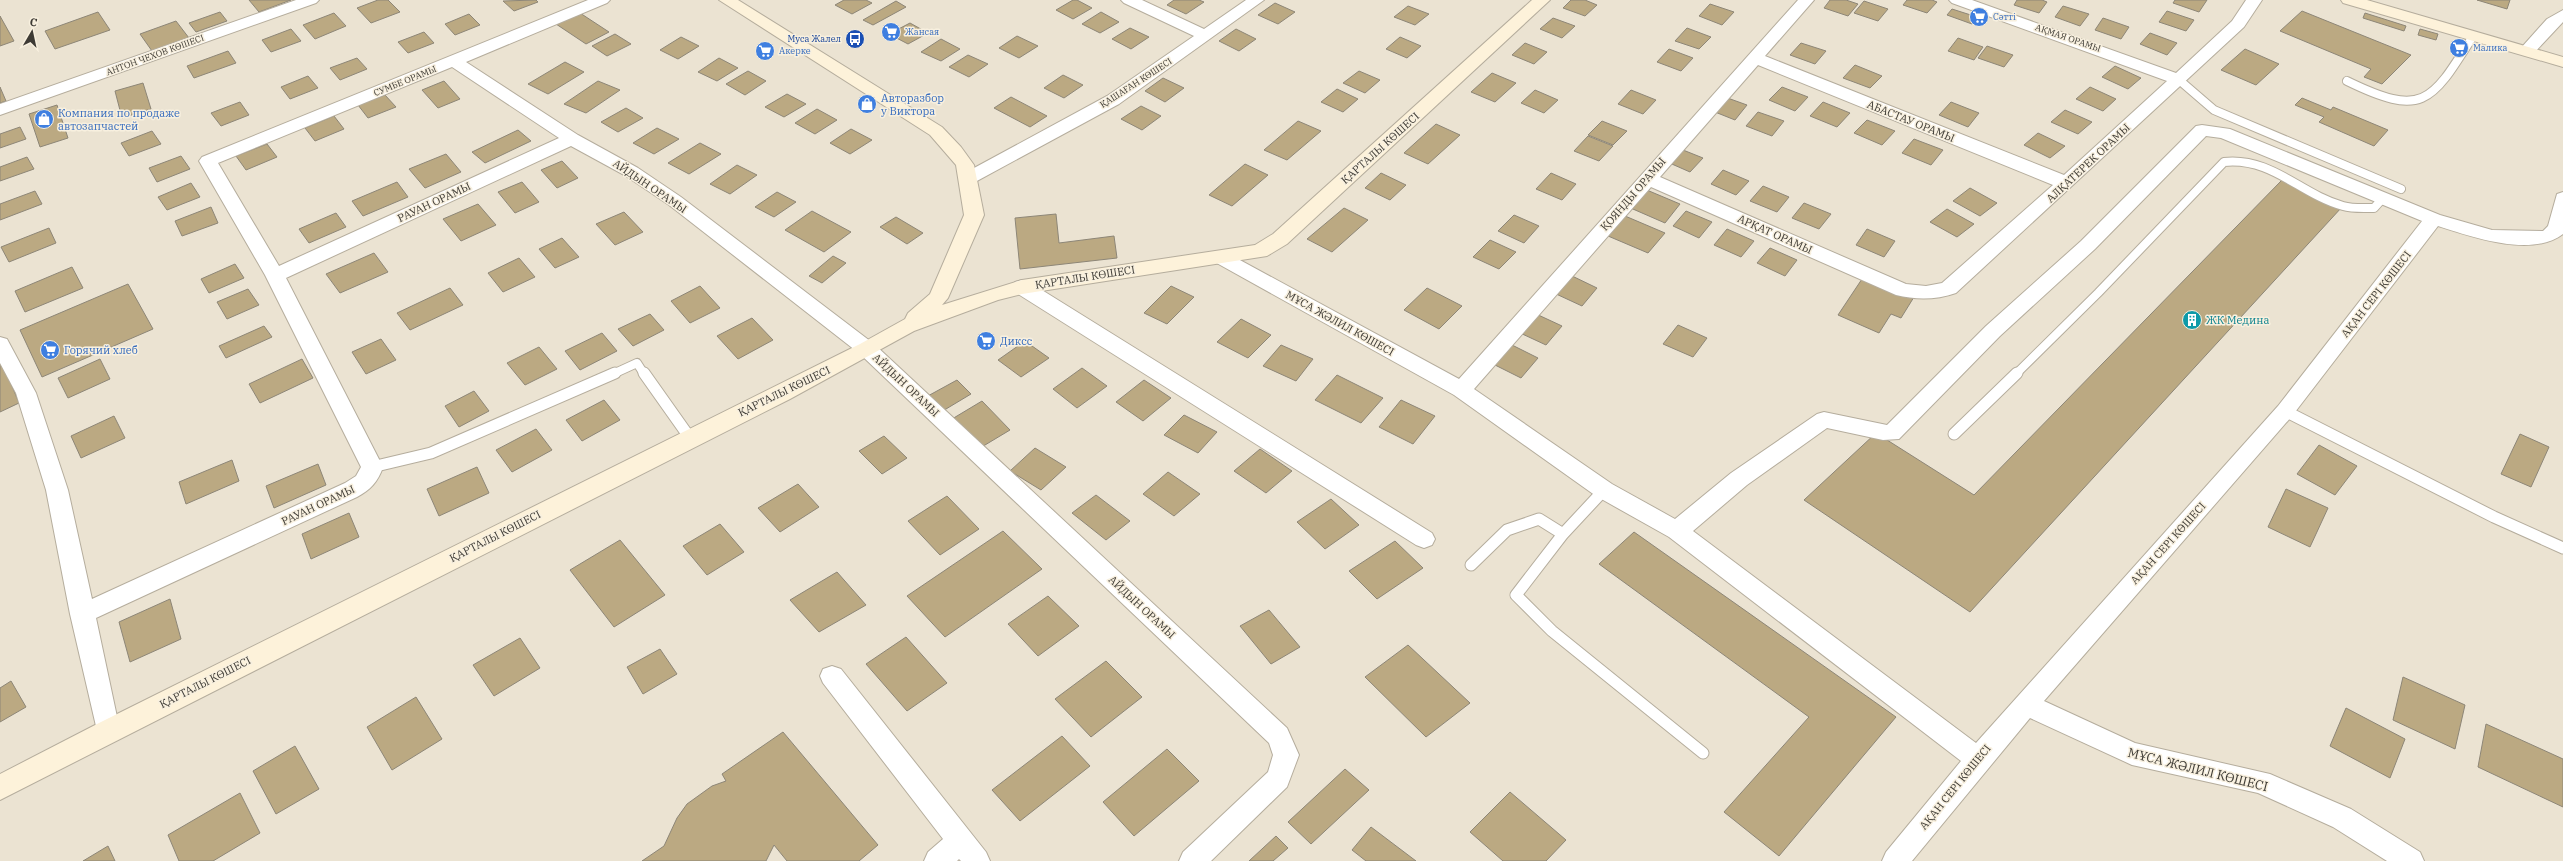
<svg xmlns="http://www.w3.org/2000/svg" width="2563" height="861" font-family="'IBM Plex Serif',serif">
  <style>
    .building { fill: #bba982; stroke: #8d8677 }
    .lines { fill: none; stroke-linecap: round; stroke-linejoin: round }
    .lane-far1-casing { stroke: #b5ad9d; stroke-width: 10 }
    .lane-casing { stroke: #b5ad9d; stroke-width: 13 }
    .street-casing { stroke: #b5ad9d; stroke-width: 2 }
    .secondary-casing { stroke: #b5ad9d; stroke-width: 2 }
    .lane-far1 { stroke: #fff; stroke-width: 8 }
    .lane { stroke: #fff; stroke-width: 11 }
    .street { fill: #fff; fill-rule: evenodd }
    .secondary { fill: #fdf2da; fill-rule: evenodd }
    .labels { text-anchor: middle; stroke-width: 3; stroke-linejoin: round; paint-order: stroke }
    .far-shop-label { font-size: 9px; fill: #366cbe; stroke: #f8f0df; text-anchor: start }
    .far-street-label { font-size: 9px; fill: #3e3b35; stroke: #f8f0df }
    .far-transit-label { font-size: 9px; fill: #164399; stroke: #f8f0df; text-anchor: end }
    .shop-label { font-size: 11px; fill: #366cbe; stroke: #f8f0df; text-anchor: start }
    .street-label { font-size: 11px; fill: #3e3b35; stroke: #f8f0df }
    .culture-label { font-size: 11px; fill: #0d838f; stroke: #f8f0df; text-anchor: start }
    .near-street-label { font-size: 13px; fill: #3e3b35; stroke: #f8f0df }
  </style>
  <rect width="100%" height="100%" fill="#ebe3d2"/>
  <path class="building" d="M249,0H291L259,12Z
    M378,0H388L400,12L371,23L357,8Z
    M536,0L538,2L514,11L503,1Z
    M844,0H866L872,3L852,14L835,5Z
    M1073,0H1077L1092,8L1073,19L1056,10Z
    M1174,0H1199L1204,2L1186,14L1167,5Z
    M1571,0H1585L1597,5L1585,16L1563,8Z
    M1830,0H1846L1858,4L1848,16L1824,8Z
    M1907,0H1932L1937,2L1927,13L1903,5Z
    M2017,0H2042L2047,2L2039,13L2014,5Z
    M2175,0H2207L2199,12L2173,3Z
    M2477,0H2510L2507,9Z
    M896,1L906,7L873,25L863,20Z
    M1864,1L1888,9L1878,21L1854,13Z
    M1275,3L1295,12L1278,24L1258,15Z
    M1710,4L1734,12L1722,25L1699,16Z
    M1408,6L1429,14L1415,25L1394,17Z
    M2063,6L2089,14L2080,26L2055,17Z
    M1952,9L1977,17L1972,24L1947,15Z
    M2167,11L2194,20L2186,31L2159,22Z
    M2302,11L2411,55L2382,84L2364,77L2371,69L2280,31Z
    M98,12L110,30L55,49L45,31Z
    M220,12L227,21L196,32L189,23Z
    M1101,12L1119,22L1100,33L1082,24Z
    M334,13L346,26L315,39L303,25Z
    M580,13L609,32L586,44L556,24Z
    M2365,13L2406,26L2404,31L2363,18Z
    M469,14L480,25L455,35L445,24Z
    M0,16L14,41L0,46Z
    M1553,18L1575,26L1562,38L1540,29Z
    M2103,18L2129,27L2121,39L2095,30Z
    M176,21L189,38L152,51L140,34Z
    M910,23L928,33L908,44L889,34Z
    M1130,28L1149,37L1131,49L1112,39Z
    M1687,28L1711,37L1699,49L1675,41Z
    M291,29L301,41L271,52L262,40Z
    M1236,29L1256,39L1239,51L1219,41Z
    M2420,29L2438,34L2436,40L2418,35Z
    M424,32L434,43L408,53L398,42Z
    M2150,33L2177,43L2167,55L2140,44Z
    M615,34L631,44L607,56L592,46Z
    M1017,36L1038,46L1019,58L999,48Z
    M681,37L699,46L678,59L660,50Z
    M1400,37L1421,46L1407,58L1386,49Z
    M1958,38L1983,47L1974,60L1948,51Z
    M941,39L960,49L941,61L921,52Z
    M1525,43L1547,52L1534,64L1512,55Z
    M1801,43L1826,51L1815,64L1790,55Z
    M1987,46L2013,55L2004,67L1978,58Z
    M1669,49L1693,58L1681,71L1657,62Z
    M2245,49L2279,64L2256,85L2221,70Z
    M228,51L236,63L194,78L187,66Z
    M968,55L988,64L969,77L949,67Z
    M357,58L367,69L340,80L330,68Z
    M719,58L738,68L717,81L698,72Z
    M565,62L584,72L548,94L528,84Z
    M1855,65L1882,76L1870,88L1843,78Z
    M2115,66L2141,78L2128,89L2102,77Z
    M748,71L766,81L745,95L726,84Z
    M1359,71L1380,80L1365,93L1343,83Z
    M1492,73L1516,83L1495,102L1471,92Z
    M1063,75L1083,85L1064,98L1044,88Z
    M308,76L318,88L290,99L281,87Z
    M1163,78L1184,88L1165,102L1145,91Z
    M444,81L460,99L438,108L422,90Z
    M598,81L620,90L586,113L564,104Z
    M143,83L151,109L122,118L115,91Z
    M0,87L6,101L0,103Z
    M1782,87L1808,97L1795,111L1769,100Z
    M2090,87L2116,99L2103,111L2076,99Z
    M1337,89L1358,99L1343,112L1321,102Z
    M1535,90L1558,100L1544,113L1521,103Z
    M1631,90L1656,100L1643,114L1618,104Z
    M787,94L806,104L784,117L765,107Z
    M385,95L396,107L368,118L358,105Z
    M1722,96L1747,105L1735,120L1710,110Z
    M1011,97L1047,116L1030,127L994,108Z
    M2302,98L2331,110L2333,107L2388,130L2374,146L2319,122L2324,117L2295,105Z
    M240,102L249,115L221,126L211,113Z
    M1823,102L1850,113L1837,127L1810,116Z
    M1951,102L1979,113L1968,127L1939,115Z
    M57,105L68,138L40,147L29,114Z
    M1141,106L1161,116L1142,130L1121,119Z
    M626,108L643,118L618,132L601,122Z
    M817,109L837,120L815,134L795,123Z
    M2065,110L2092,122L2078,134L2051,122Z
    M1758,112L1784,121L1772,136L1746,126Z
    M334,116L344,129L315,141L305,128Z
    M1867,120L1895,131L1882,145L1854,133Z
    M1298,121L1321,131L1287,160L1264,150Z
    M1602,121L1627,131L1613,145L1588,135Z
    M1436,124L1460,135L1428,164L1404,153Z
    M20,127L26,139L0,148V134Z
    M657,128L679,139L654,154L633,143Z
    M851,129L872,140L850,154L830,143Z
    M518,130L531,141L485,163L472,152Z
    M152,131L161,144L129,156L121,143Z
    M2038,133L2065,146L2050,158L2024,145Z
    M1588,136L1613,146L1599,161L1574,151Z
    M1914,139L1943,150L1931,165L1902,153Z
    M700,143L721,154L689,174L668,163Z
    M267,144L277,157L246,170L236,156Z
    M1678,148L1703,158L1690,172L1665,161Z
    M446,154L461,172L425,188L409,169Z
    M181,156L190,169L157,182L149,168Z
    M27,157L34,169L0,181V167Z
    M562,161L578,178L557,188L541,170Z
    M1245,164L1268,175L1232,206L1209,195Z
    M737,165L757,175L730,194L710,184Z
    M1723,170L1749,181L1736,195L1711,184Z
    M1381,173L1406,185L1390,200L1365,188Z
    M1551,173L1576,184L1562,200L1536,189Z
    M2282,180L2342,207L1970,612L1804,500L1876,433L1974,495Z
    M397,182L408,197L363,216L352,201Z
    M522,182L539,202L515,213L498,192Z
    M191,183L200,197L167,210L158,197Z
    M1763,186L1789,197L1777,212L1750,201Z
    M1642,188L1680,204L1665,223L1626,206Z
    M1970,188L1997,203L1980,216L1953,201Z
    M35,191L42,204L0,220V204Z
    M777,192L796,202L774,217L755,207Z
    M1804,203L1831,214L1819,229L1792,218Z
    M478,204L496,225L461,241L443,219Z
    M211,207L218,223L182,236L175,221Z
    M1344,208L1368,220L1332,252L1307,239Z
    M1947,209L1974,224L1957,237L1930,222Z
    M812,211L851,232L824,252L785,230Z
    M1686,211L1712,222L1699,238L1673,226Z
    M624,212L643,232L615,245L596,224Z
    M336,213L346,227L309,243L299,229Z
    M1618,213L1665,233L1648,253L1601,233Z
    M1056,214L1059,243L1114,236L1117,258L1020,269L1015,218Z
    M1514,215L1539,226L1524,243L1498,231Z
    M896,217L923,233L907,244L880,227Z
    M49,228L56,243L9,262L1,247Z
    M1727,229L1754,241L1741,257L1714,245Z
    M1867,229L1895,241L1884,257L1856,245Z
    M562,238L579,257L555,268L539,249Z
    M1490,240L1516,252L1499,269L1473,257Z
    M1770,248L1797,260L1785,276L1757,263Z
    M374,253L388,272L340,293L326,274Z
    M833,256L846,263L822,283L809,276Z
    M519,258L535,277L503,292L488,273Z
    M235,264L244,278L209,293L201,279Z
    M72,267L83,288L25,312L15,291Z
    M1570,275L1597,288L1582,306L1554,293Z
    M1864,276L1914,297L1901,318L1891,314L1879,333L1838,315Z
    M128,284L153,329L42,377L20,330Z
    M700,286L720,308L690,323L671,301Z
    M1171,286L1194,297L1167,324L1144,313Z
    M450,288L463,305L410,330L397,313Z
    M1427,288L1462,306L1439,329L1404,310Z
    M248,289L259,305L227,319L217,302Z
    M1534,313L1562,326L1546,345L1518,332Z
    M650,314L664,330L633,346L618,329Z
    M752,318L773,340L738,359L717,336Z
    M1241,319L1271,335L1248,358L1217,342Z
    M1678,325L1707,338L1693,357L1663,344Z
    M264,326L272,337L226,358L219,346Z
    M602,333L617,351L580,370L565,351Z
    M381,339L396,360L366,374L352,352Z
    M1025,341L1049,358L1021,377L998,360Z
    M1510,344L1538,358L1521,378L1493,364Z
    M1281,345L1313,359L1296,381L1263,366Z
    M539,347L557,369L525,385L507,363Z
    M0,357L19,403L0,412Z
    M100,359L110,379L68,398L58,378Z
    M302,359L313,378L260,403L249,384Z
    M1082,368L1107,386L1077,408L1053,389Z
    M1337,375L1383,398L1361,423L1315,400Z
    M957,380L971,394L941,412L926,397Z
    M1144,380L1171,398L1143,421L1116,402Z
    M474,391L489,411L459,427L445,406Z
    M604,400L620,420L582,441L566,420Z
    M1401,400L1435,416L1413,444L1379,427Z
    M982,401L1010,430L980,448L952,419Z
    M1184,415L1217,432L1198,453L1164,435Z
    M114,416L125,438L81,458L71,436Z
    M536,429L552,450L512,472L496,450Z
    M2520,434L2549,447L2531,487L2501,474Z
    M884,436L907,458L882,474L859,451Z
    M2319,445L2357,466L2335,495L2297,474Z
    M1035,448L1066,467L1041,490L1010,471Z
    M1260,449L1292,471L1266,493L1234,471Z
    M232,460L239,481L186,504L179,482Z
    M318,464L326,485L274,508L266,486Z
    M477,467L489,493L439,516L427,489Z
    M1168,472L1200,494L1174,516L1143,494Z
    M798,484L819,507L780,532L758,508Z
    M2286,489L2328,508L2310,547L2268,527Z
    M1096,495L1130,521L1106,540L1072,513Z
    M947,496L979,529L940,555L908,521Z
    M1331,499L1359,525L1325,549L1297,522Z
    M349,513L359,537L311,559L302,534Z
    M720,524L744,552L707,575L683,546Z
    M1003,531L1042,569L945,637L907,596Z
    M1634,532L1896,717L1779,856L1724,812L1809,717L1599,564Z
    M620,540L665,595L614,627L570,570Z
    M1395,541L1423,568L1377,599L1349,571Z
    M837,572L866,605L819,632L790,600Z
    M1048,596L1079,626L1038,656L1008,624Z
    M170,599L181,639L130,662L119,622Z
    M1269,610L1300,647L1271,664L1240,626Z
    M906,637L947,683L907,711L866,664Z
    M520,638L540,668L494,696L473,665Z
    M1408,645L1470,703L1426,737L1365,677Z
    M660,649L677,674L643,694L627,667Z
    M1106,661L1142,697L1091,737L1055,699Z
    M2403,677L2465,705L2455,749L2393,720Z
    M11,681L26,707L0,722V688Z
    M416,697L442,739L392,770L367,727Z
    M2346,708L2405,739L2390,778L2330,746Z
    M2486,724L2563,759V807L2478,767Z
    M783,732L878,845L859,861H787L774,845L766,861H642L664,846L677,818L687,804L712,786L726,781L722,774Z
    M1062,736L1090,766L1020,821L992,790Z
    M295,746L319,789L276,814L253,771Z
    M1167,749L1199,781L1134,836L1103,802Z
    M1345,769L1369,790L1311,844L1288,822Z
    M1510,792L1566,840L1546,861H1503L1470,832Z
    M240,793L260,833L213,861H179L168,835Z
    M1371,827L1416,861H1366L1352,850Z
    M1276,836L1288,848L1273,861H1249Z
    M108,846L115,861H83Z"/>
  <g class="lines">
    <g class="lane-far1-casing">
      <path id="lane-far1" d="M2178,79L2214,110L2401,189
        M2347,81C2423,118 2431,103 2473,36
        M613,374L637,363L644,374
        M2016,374L2098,293L2224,162C2272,157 2300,194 2343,206C2353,209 2364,208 2374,208L2383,198"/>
    </g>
    <g class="lane-casing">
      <path id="lane" d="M644,373L690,438
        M2285,411L2494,517L2563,548
        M1954,434L2017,373
        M372,467L431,453L615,373
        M1604,490L1563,534L1516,595L1552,631L1703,753
        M1471,565L1507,530L1539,519L1563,534"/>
    </g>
    <g class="street-casing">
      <path id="street" d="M296,0H319L316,3L0,115V104Z
        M588,0H610L607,3L466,62L578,135L638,168L681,197L874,344L1287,728L1299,755L1287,787L1211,861H1179L1183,852L1268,772L1273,755L1269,743L860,354L669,205L626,176L571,146L286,278L383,467C378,482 370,490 357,497L96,618L120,731L117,739L108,742L99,739L70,614L46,490L16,393L0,363V337L7,339L36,393L68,490L92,599L345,483L356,476L361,467L265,275L199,161L202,157ZM452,67L559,138L279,266L218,163Z
        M1121,0H1142L1204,29L1246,0H1264L1119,104L975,182H963L960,178L963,174L1107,96L1194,36L1124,3Z
        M1798,0H1814L1765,56L2064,175L2167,81L1952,3L1949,0H1972L2176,73L2232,21L2246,0H2262L2244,27L1956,293C1936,300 1916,300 1896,295L1651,187L1474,389L1612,484L1675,519L1731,473L1817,414L1824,412L1887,425L1986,326L2081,241L2196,126L2202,125L2230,129L2440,215L2492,230L2543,231L2548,226L2557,194L2563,192V234C2532,258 2472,237 2438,226L2292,416L2044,701L2135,743L2270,774L2351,809L2420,852L2424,861H2387L2333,827L2258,793L2132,765L2030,718L1912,861H1882L1886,852L1961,761L1669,537L1596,496L1454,395L1213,261L1211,257L1213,253L1220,251L1227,253L1459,379ZM1758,65L2053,185L1942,283L1926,286L1906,284L1660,177ZM2206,136L2221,138L2422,221L2278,406L1976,743L1693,531L1747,485L1827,428L1883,440L1899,439L2000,336L2095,249Z
        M2563,10V22L2533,54H2521L2519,51L2521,48L2547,19Z
        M1022,280L1029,282L1432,533L1435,539L1432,545L1424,548L1416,545L1015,292L1012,287L1015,282Z
        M832,666L841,669L986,852L990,861H961L959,859L957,861H924L928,852L943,839L823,683L820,676L823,669Z"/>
    </g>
    <g class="secondary-casing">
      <path id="secondary" d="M719,0H738L942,127L961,147L974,165L984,215L948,298L942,305L1022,280L1255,245L1273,234L1532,0H1550L1287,244L1267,256L1022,294L998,300L914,331L790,399L0,800V774L99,723L860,344L905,319L908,313L930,294L964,215L956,165L930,135Z
        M2341,0H2367L2563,57V67L2343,3Z"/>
    </g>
    <use href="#lane-far1" class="lane-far1"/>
    <use href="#lane" class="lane"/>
    <use href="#street" class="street"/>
    <use href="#secondary" class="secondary"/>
  </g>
  <defs>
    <g id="supermarket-disc" transform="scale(1)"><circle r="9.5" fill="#3f7fe0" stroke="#f8f0df"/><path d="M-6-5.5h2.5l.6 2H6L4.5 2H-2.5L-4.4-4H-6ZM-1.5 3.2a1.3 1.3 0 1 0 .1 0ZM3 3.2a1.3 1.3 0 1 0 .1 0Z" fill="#fff"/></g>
    <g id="bus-disc" transform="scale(1)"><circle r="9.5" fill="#1a4fb4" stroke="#f8f0df"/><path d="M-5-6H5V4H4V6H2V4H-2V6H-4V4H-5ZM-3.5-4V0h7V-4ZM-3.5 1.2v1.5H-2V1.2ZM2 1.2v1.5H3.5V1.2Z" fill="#fff"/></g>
    <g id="shop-disc" transform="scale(1)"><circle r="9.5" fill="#3f7fe0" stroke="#f8f0df"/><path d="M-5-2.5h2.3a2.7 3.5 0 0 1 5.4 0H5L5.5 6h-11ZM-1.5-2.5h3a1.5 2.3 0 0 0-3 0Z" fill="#fff"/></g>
    <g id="building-disc" transform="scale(1)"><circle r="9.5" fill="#0f9aa8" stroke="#f8f0df"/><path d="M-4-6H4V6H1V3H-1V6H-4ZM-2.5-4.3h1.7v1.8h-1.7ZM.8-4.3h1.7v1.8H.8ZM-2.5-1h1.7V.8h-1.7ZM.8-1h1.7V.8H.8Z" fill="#fff"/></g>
  </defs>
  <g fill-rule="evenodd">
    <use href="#supermarket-disc" x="1979" y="17"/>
    <use href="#supermarket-disc" x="891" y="32"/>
    <use href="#bus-disc" x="855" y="39"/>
    <use href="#supermarket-disc" x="2459" y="48"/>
    <use href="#supermarket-disc" x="765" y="51"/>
    <use href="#shop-disc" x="867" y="104"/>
    <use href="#shop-disc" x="44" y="119"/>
    <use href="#building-disc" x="2192" y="320"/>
    <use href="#supermarket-disc" x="986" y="341"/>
    <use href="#supermarket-disc" x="50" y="350"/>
  </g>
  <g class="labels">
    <g class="far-shop-label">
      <text x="1993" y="20">Сәттi</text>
      <text x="905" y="35">Жансая</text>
      <text x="2473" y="51">Малика</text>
      <text x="779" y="54">Акерке</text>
    </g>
    <g class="far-street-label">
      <text transform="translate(2068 38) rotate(19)" y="3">АҚМАЯ ОРАМЫ</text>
      <text transform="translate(155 55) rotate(-20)" y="3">АНТОН ЧЕХОВ КӨШЕСІ</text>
      <text transform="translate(405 81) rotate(-22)" y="3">СУМБЕ ОРАМЫ</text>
      <text transform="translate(1136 83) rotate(-33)" y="3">ҚАШАҒАН КӨШЕСІ</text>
    </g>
    <g class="far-transit-label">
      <text x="841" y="42">Муса Жалел</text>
    </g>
    <g class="shop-label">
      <text x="881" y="102">Авторазбор<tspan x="881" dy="13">у Виктора</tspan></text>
      <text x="58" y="117">Компания по продаже<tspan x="58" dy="13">автозапчастей</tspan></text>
      <text x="1000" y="345">Диксс</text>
      <text x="64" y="354">Горячий хлеб</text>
    </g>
    <g class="street-label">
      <text transform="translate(1911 121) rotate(22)" y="4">АБАСТАУ ОРАМЫ</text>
      <text transform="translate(1380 148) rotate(-42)" y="4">ҚАРТАЛЫ КӨШЕСІ</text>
      <text transform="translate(2088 163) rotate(-43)" y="4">АЛҚАТЕРЕК ОРАМЫ</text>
      <text transform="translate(650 186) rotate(34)" y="4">АЙДЫН ОРАМЫ</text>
      <text transform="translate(1633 194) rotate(-49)" y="4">ҚОЯНДЫ ОРАМЫ</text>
      <text transform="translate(434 202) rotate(-25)" y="4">РАУАН ОРАМЫ</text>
      <text transform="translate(1775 234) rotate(24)" y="4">АРҚАТ ОРАМЫ</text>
      <text transform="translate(1085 277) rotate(-9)" y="4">ҚАРТАЛЫ КӨШЕСІ</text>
      <text transform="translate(2376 294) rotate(-52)" y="4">АҚАН СЕРІ КӨШЕСІ</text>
      <text transform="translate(1340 323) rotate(29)" y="4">МҰСА ЖӘЛИЛ КӨШЕСІ</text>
      <text transform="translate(906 385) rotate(43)" y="4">АЙДЫН ОРАМЫ</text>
      <text transform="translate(784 391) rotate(-26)" y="4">ҚАРТАЛЫ КӨШЕСІ</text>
      <text transform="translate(318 505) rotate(-25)" y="4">РАУАН ОРАМЫ</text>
      <text transform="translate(495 536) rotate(-27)" y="4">ҚАРТАЛЫ КӨШЕСІ</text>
      <text transform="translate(2168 543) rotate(-48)" y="4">АҚАН СЕРІ КӨШЕСІ</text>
      <text transform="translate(1142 607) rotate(43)" y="4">АЙДЫН ОРАМЫ</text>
      <text transform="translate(205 682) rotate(-27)" y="4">ҚАРТАЛЫ КӨШЕСІ</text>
      <text transform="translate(1955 787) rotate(-51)" y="4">АҚАН СЕРІ КӨШЕСІ</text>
    </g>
    <g class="culture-label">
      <text x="2206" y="324">ЖК Медина</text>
    </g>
    <g class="near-street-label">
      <text transform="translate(2198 769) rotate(14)" y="5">МҰСА ЖӘЛИЛ КӨШЕСІ</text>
    </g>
  </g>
  <g transform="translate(32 32) rotate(9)" stroke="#f8f0df" stroke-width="3" paint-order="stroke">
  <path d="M0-3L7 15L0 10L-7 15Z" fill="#3e3b35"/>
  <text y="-6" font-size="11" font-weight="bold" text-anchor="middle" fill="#3e3b35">С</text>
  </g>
</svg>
